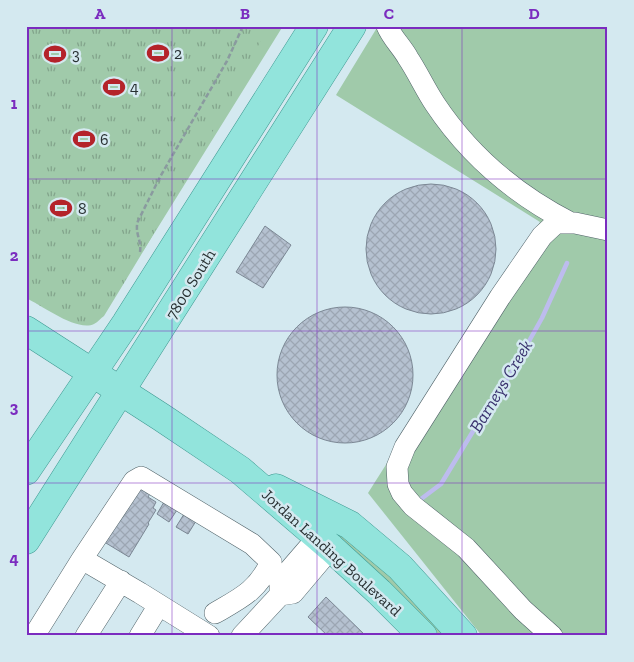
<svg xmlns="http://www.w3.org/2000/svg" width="634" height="662" font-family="'Zilla Slab',serif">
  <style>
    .grass { fill: #a0caaa }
    .park { fill: url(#park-tufts) }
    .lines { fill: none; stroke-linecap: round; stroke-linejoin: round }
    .stream { stroke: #bdbcee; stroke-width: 4.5 }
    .building { fill: url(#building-cross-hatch); stroke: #7b8794 }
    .minor-casing { stroke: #516369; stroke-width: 22 }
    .major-casing { stroke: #3e9991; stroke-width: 29 }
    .path { stroke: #8a9a9f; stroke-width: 2.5; stroke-dasharray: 5 2.5; stroke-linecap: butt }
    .minor { stroke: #fff; stroke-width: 21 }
    .major { stroke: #92e4dc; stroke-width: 28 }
    .grid { fill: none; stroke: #7b2cbf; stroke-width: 1; stroke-opacity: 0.55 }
    .labels { text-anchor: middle; stroke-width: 5; stroke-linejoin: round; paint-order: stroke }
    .poi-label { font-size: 16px; fill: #272f31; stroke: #d4e9f0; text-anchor: start }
    .street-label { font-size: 16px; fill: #272f31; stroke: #d4e9f0 }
    .water-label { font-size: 18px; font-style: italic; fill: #39326e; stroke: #d4e9f0 }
    .neatline { fill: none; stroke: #7b2cbf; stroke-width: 2 }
    .grid-label { font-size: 16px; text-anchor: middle; font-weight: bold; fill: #7b2cbf }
  </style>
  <defs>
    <pattern id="park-tufts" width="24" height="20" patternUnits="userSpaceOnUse" patternTransform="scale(1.25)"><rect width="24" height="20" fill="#a0caaa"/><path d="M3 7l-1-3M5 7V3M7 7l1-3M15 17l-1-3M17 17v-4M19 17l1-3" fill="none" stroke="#82a48b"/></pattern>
    <pattern id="building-cross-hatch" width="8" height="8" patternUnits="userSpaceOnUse" patternTransform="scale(1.25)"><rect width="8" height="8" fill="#b5c1d0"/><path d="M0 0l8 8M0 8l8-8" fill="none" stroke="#9ca6b3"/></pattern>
  </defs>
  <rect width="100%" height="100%" fill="#d4e9f0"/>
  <path class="grass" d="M246,26H283L142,253Z
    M378,26H608V636H482L368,493L540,222L336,95Z
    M306,515L353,542L400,580L453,636H435Z"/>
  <path class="park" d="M26,26H268C219,126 162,221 104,316C101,318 98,322 94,324C77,332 43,306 26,298Z"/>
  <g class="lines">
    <path class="stream" d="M421,499L441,484L478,423L510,375L542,318L567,263"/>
  </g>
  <path class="building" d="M366 249a65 65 0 1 1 130 0a65 65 0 1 1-130 0Z
    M265,226L291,245L263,288L236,272Z
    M277 375a68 68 0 1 1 136 0a68 68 0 1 1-136 0Z
    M139,485L151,492L148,497L156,502L153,508L156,510L148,523L149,524L129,557L101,540Z
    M164,502L177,510L169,522L157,514Z
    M184,514L196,521L188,534L176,527Z
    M326,597L366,636H328L308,617Z"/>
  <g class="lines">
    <g class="minor-casing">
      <path id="minor" d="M387,26C392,38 402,47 408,58C418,73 425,89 435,104C469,155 516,195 571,223
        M82,559L140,593L209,636
        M280,595V581L318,537
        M34,636L82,559L134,481L141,477L252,544L271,562C257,591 241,598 215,613
        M86,636L121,581
        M140,636L159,605
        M242,636L280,595L293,593L331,548
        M552,636L523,610L466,548L413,506L402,493L398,484L397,467L405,447L500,297L542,236L556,223H575L608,230"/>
    </g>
    <g class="major-casing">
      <path id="major" d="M26,330L161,417L240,470L331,548L379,592L423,636
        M26,471L126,323L314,26
        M276,488L350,525L400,567L463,636
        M26,540L352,26"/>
    </g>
    <path class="path" d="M140,252C142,241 134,232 138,221L160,177L227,61L243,26"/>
    <use href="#minor" class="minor"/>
    <use href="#major" class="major"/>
  </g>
  <path class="grid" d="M172,26V636M317,26V636M462,26V636M26,179H608M26,331H608M26,483H608"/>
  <defs>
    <g id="stadium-bare" transform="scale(1.725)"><path d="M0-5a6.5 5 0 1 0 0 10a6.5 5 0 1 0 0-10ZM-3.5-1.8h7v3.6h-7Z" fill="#b4232a" stroke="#d4e9f0" stroke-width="2.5" paint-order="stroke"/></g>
  </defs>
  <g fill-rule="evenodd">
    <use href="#stadium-bare" x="158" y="53"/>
    <use href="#stadium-bare" x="55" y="54"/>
    <use href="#stadium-bare" x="114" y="87"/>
    <use href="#stadium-bare" x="84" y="139"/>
    <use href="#stadium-bare" x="61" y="208"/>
  </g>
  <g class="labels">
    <g class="poi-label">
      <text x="174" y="59">2</text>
      <text x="72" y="60">3</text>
      <text x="130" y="93">4</text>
      <text x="100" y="145">6</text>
      <text x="78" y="214">8</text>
    </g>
    <g class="street-label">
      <text transform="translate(190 284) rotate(-58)" y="6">7800 South</text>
      <text transform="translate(332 552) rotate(42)" y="6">Jordan Landing Boulevard</text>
    </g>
    <g class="water-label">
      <text transform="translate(501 386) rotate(-59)" y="6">Barneys Creek</text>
    </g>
  </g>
  <rect width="634" height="662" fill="none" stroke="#d4e9f0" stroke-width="55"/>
  <rect x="28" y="28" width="578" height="606" class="neatline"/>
  <g class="grid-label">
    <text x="100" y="19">A</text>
    <text x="245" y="19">B</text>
    <text x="389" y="19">C</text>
    <text x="534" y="19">D</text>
    <text x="14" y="109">1</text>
    <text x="14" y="261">2</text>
    <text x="14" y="413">3</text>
    <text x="14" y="564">4</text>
  </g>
</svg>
